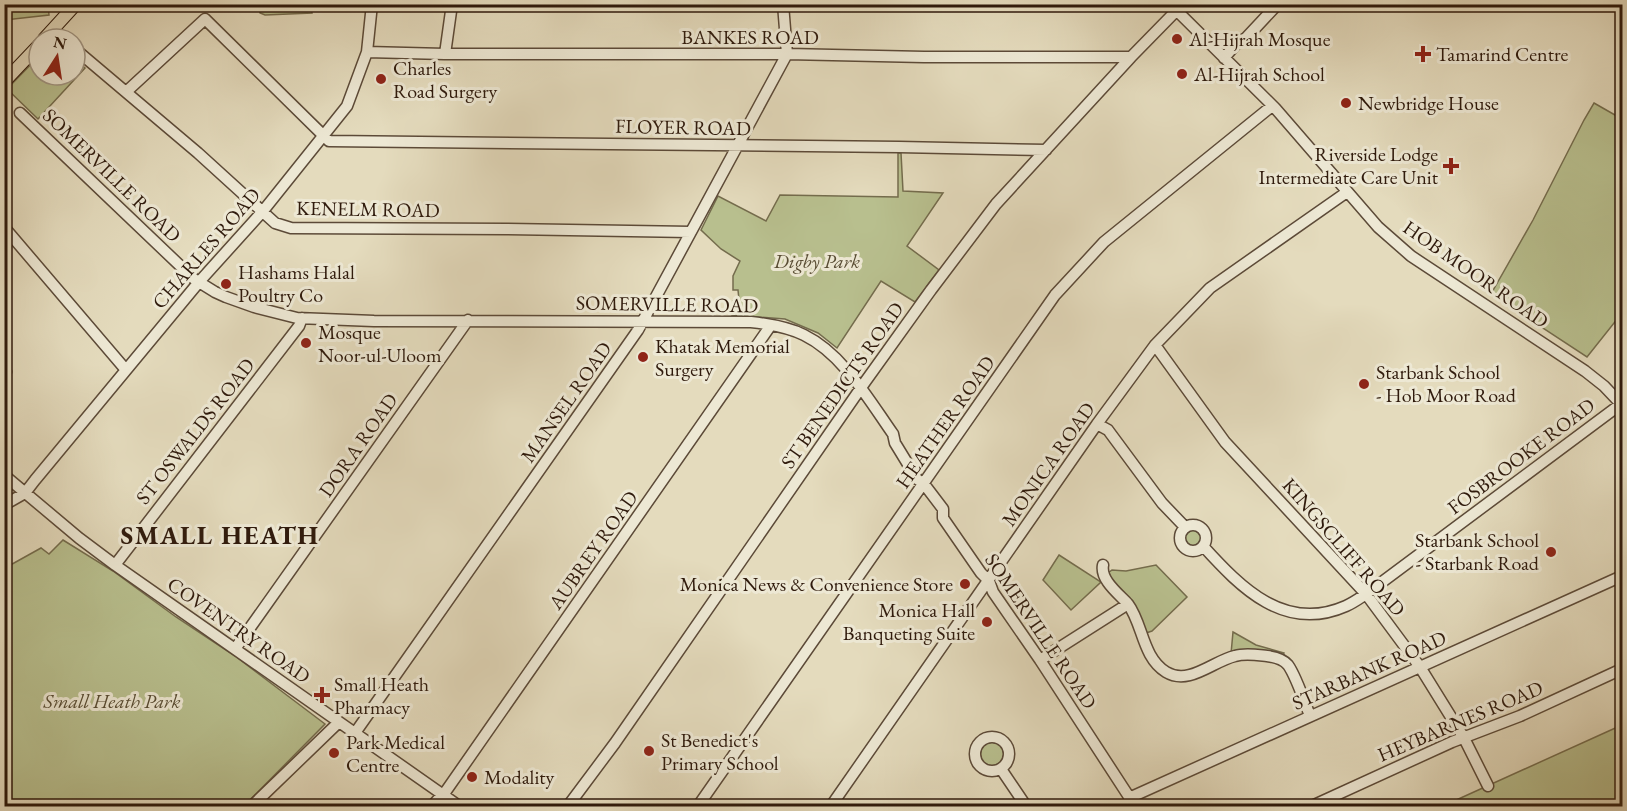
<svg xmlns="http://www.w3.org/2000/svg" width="1627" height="811" font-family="'EB Garamond',serif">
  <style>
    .green { fill: #b8bf8e; stroke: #746c4d; stroke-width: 1.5 }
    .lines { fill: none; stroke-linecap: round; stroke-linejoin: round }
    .minor-casing { stroke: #5c4a38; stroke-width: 13 }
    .major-casing { stroke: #2f1a0c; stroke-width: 14 }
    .minor { stroke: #ede8d4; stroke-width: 10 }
    .major { stroke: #e4dbbd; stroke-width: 12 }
    .poi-dot { fill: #8f2418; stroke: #ede8d4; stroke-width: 2 }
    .labels { text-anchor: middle; stroke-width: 6; stroke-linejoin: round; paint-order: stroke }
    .street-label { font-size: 20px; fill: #2f1a0c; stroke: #ede8d4 }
    .poi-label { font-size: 20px; fill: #2f1a0c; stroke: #ede8d4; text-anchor: start }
    .park-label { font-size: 20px; font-style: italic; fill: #584c33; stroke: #ede8d4 }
    .district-label { font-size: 26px; font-weight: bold; letter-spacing: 1.5px; fill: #2f1a0c; stroke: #ede8d4 }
  </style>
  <rect width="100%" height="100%" fill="#e4dbbd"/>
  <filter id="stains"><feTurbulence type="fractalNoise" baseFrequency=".00333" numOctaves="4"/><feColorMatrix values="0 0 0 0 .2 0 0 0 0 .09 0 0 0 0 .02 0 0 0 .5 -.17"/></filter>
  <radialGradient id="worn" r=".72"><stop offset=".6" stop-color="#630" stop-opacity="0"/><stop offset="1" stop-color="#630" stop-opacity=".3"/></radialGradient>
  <path class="green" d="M4,5H48L49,15L5,20Z
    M258,5H311L312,13L265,15L260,13Z
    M39,56V75H75V59L85,68L38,119L7,89Z
    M1594,103L1622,119V313L1587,357L1491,294L1533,220L1584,120Z
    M898,153H901L903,191L943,193L907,246L939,270L915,302L881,281L837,348L818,333L785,319L732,315L733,301L739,300L738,290H733V276L740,261L721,249L701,230L718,196L766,221L780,195L898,197Z
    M1184 538a9 9 0 1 1 18 0a9 9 0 1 1-18 0Z
    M63,540L113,571L176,617L235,656L325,724L244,806H5V568L41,548L49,554Z
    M1059,555L1101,582L1071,610L1043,580Z
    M1156,565L1187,597L1152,631L1146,633C1135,606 1129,597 1109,577L1108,573L1112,570L1126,571Z
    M1233,632L1256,645L1284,653L1283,656L1231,654Z
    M1622,725V806H1443Z
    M978 753a13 13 0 1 1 26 0a13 13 0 1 1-26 0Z"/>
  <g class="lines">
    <g class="minor-casing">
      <path id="minor" d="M1170,4L1275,108L1378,227L1411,256L1585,371L1604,386L1622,405
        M75,49L198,153L275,223L291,228L507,229L691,232
        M367,52L445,54H787L924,57H1131
        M445,54L452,4
        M1224,58L1238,42L1246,38L1275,7
        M126,92L205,19L329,141L899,147L1046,150
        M20,113L194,279L215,292L226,297L254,307L297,318L374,321L751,322C769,324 788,327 804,335C843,354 869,400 893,434L895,443L917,479L924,484L943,509V518L981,573L989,581L993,592L1040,660L1135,806
        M4,227L126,370
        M1155,345L1225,442L1366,594L1420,667L1464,738L1488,786
        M4,370L6,372
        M1097,424L1108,430L1162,503L1185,527
        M4,475L79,538L115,565L459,806
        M4,505L25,493L35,480L199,282L263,211L347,106L367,52L372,4
        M1180 538a13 13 0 1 1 26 0a13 13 0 1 1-26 0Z
        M1203,546C1241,588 1285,633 1346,606C1353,603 1360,598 1366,594L1621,404
        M115,565L299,326L302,318
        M1103,565C1100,580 1119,594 1128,604
        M235,649L468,320
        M1040,660L1128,604C1143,624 1142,657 1166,672C1189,686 1213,661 1235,656C1245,653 1257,655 1267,656C1275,657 1283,659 1288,665C1296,676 1305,703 1310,716
        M355,733L638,330L787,54L783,4
        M975 754a17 17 0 1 1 34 0a17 17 0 1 1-34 0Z
        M1001,769L1026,806
        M1129,798L1622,576
        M252,806L339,722
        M432,806L446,791L771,325
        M568,806L615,743L865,382L931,290L996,204L1131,57L1177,10
        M698,806L1055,295L1104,242L1272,106
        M831,806L1097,424L1155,345L1210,288L1347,192
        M1312,806L1452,742L1520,716L1622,669"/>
    </g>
    <g class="major-casing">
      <path id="major" d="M44,39L76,4
        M4,82L39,45"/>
    </g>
    <use href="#minor" class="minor"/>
    <use href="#major" class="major"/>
  </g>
  <g class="poi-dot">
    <circle cx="1177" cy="39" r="6"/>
    <path d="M1420 45h6v6h6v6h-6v6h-6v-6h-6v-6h6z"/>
    <circle cx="1182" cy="74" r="6"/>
    <circle cx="381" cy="79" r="6"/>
    <circle cx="1346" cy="103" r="6"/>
    <path d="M1448 157h6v6h6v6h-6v6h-6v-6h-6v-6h6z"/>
    <circle cx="226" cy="284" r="6"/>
    <circle cx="306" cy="343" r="6"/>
    <circle cx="643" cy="357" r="6"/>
    <circle cx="1364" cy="384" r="6"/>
    <circle cx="1551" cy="552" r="6"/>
    <circle cx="965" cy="584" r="6"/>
    <circle cx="987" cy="622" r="6"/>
    <path d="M319 686h6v6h6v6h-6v6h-6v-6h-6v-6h6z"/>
    <circle cx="649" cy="751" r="6"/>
    <circle cx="334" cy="753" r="6"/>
    <circle cx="472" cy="777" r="6"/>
  </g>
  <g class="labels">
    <g class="street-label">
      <text x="750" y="44">BANKES ROAD</text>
      <text transform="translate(683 127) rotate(1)" y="7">FLOYER ROAD</text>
      <text transform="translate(112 175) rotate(44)" y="7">SOMERVILLE ROAD</text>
      <text transform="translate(368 209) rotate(1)" y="7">KENELM ROAD</text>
      <text transform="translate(206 248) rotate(-49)" y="7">CHARLES ROAD</text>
      <text transform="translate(1476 274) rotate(35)" y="7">HOB MOOR ROAD</text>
      <text transform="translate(667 304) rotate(1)" y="7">SOMERVILLE ROAD</text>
      <text transform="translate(842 385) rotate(-55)" y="7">ST BENEDICTS ROAD</text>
      <text transform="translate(566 402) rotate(-55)" y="7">MANSEL ROAD</text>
      <text transform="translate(945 422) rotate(-55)" y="7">HEATHER ROAD</text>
      <text transform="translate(195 431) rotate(-52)" y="7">ST OSWALDS ROAD</text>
      <text transform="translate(358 445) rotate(-55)" y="7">DORA ROAD</text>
      <text transform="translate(1521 456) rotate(-37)" y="7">FOSBROOKE ROAD</text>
      <text transform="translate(1048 464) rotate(-55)" y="7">MONICA ROAD</text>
      <text transform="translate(1344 547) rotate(49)" y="7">KINGSCLIFF ROAD</text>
      <text transform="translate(593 550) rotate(-55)" y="7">AUBREY ROAD</text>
      <text transform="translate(239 630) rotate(35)" y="7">COVENTRY ROAD</text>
      <text transform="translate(1041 631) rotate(56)" y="7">SOMERVILLE ROAD</text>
      <text transform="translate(1369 670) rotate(-24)" y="7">STARBANK ROAD</text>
      <text transform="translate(1460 721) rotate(-23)" y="7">HEYBARNES ROAD</text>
    </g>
    <g class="poi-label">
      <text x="1189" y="46">Al-Hijrah Mosque</text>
      <text x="1436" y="61">Tamarind Centre</text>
      <text x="393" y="75">Charles<tspan x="393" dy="23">Road Surgery</tspan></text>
      <text x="1194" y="81">Al-Hijrah School</text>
      <text x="1358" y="110">Newbridge House</text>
      <text x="1438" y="161" text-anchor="end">Riverside Lodge<tspan x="1438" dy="23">Intermediate Care Unit</tspan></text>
      <text x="238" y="279">Hashams Halal<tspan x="238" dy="23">Poultry Co</tspan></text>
      <text x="318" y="339">Mosque<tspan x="318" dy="23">Noor-ul-Uloom</tspan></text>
      <text x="655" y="353">Khatak Memorial<tspan x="655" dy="23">Surgery</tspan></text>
      <text x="1376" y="379">Starbank School<tspan x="1376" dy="23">- Hob Moor Road</tspan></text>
      <text x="1539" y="547" text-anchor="end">Starbank School<tspan x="1539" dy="23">- Starbank Road</tspan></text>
      <text x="953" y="591" text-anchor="end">Monica News &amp; Convenience Store</text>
      <text x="975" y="617" text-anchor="end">Monica Hall<tspan x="975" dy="23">Banqueting Suite</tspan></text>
      <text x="334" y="691">Small Heath<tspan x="334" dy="23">Pharmacy</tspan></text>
      <text x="661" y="747">St Benedict's<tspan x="661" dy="23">Primary School</tspan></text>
      <text x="346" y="749">Park Medical<tspan x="346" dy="23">Centre</tspan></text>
      <text x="484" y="784">Modality</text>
    </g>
    <g class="park-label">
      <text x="817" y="268">Digby Park</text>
      <text x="112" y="708">Small Heath Park</text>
    </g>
    <g class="district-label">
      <text x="220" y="544">SMALL HEATH</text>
    </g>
  </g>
  <rect width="1627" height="811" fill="none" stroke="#e4dbbd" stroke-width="24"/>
  <rect x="6" y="6" width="1615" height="799" fill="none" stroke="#2f1a0c" stroke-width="3"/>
  <rect x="12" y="12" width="1603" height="787" fill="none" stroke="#2f1a0c" stroke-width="1.5"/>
  <g transform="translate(57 57) rotate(12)"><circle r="28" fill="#ede8d4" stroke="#a19684" stroke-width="1.5"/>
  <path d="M0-4.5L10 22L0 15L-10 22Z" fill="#8f2418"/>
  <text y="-9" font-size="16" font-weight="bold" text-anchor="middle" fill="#2f1a0c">N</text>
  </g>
  <rect width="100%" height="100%" filter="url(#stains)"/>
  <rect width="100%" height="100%" fill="url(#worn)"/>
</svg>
